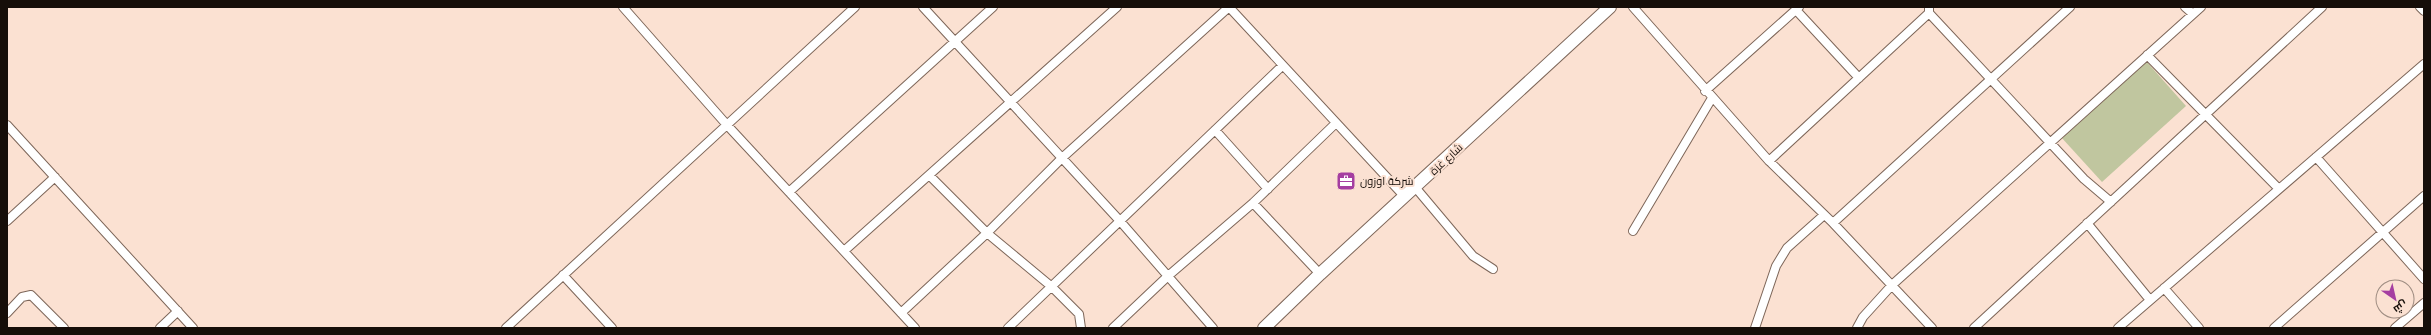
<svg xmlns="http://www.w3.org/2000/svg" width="2431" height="335" font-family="'Golos Text',Cairo,sans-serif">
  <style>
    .green { fill: #c0c69f }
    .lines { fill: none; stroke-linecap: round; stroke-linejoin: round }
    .minor-casing { stroke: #7d6659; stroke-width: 10 }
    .secondary-casing { stroke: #7d6659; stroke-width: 14 }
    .minor { stroke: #fff; stroke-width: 8 }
    .secondary { stroke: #fff; stroke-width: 12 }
    .labels { text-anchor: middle; stroke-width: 4; stroke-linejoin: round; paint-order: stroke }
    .street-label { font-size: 11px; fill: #160e09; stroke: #fbe1d2 }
    .poi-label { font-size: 11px; fill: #160e09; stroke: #fbe1d2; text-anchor: start }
  </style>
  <rect width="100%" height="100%" fill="#fbe1d2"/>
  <path class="green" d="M2146,61L2186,106L2102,182L2061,137Z"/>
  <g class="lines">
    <g class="minor-casing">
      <path id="minor" d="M623,7L727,125L915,328
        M923,7L1120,221L1213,328
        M1633,7L1769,161L1833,223L1932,328
        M2185,7L2193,14
        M2420,7L2424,11
        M1796,10L1859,78
        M1929,13L2084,179L2111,202
        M2147,55L2279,189
        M1705,91L1799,7
        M7,125L193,328
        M1215,130L1268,189
        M2316,157L2424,279
        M1769,161L1929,13V7
        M929,175L987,233L1052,287L1079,314L1081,328
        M1415,187L1473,256L1493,269
        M789,192L993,7
        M1253,203L1320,274
        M7,221L55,177
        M1833,223L2070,7
        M2087,223L2150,300
        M1633,231L1712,98
        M844,251L1117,7
        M563,275L612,328
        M2164,288L2199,328
        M7,313L22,297L31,295L64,328
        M901,313L987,233L1062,158L1229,7L1405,197
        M160,328L178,311
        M506,328L855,7
        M1008,328L1282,66
        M1113,328L1168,276L1253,203L1336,123
        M1755,328L1776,266L1787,248L1824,215
        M1857,328L1863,317L1892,285L2201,7
        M1974,328L2322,7
        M2118,328L2424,64
        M2274,328L2424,196
        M2395,328L2424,303"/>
    </g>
    <g class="secondary-casing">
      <path id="secondary" d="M1264,328L1320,274L1610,7"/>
    </g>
    <use href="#minor" class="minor"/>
    <use href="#secondary" class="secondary"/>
  </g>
  <defs>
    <g id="office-square" transform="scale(1)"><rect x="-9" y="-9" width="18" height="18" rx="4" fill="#a53ea1" stroke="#fbe1d2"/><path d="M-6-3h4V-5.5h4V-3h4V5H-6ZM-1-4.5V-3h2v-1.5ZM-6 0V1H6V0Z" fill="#fff"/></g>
  </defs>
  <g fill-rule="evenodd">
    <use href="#office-square" x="1346" y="181"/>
  </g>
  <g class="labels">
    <g class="street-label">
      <text transform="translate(1446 159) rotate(-43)" y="4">شارع غزة</text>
    </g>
    <g class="poi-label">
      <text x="1360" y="185">شركة اوزون</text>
    </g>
  </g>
  <rect width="2431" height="335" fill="none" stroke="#160e09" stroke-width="16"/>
  <g transform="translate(2395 299) rotate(146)"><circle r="19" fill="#fbe1d2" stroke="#9f8d82"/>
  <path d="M0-3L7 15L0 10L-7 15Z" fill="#a53ea1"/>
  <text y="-6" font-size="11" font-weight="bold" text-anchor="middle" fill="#160e09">ش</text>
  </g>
</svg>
